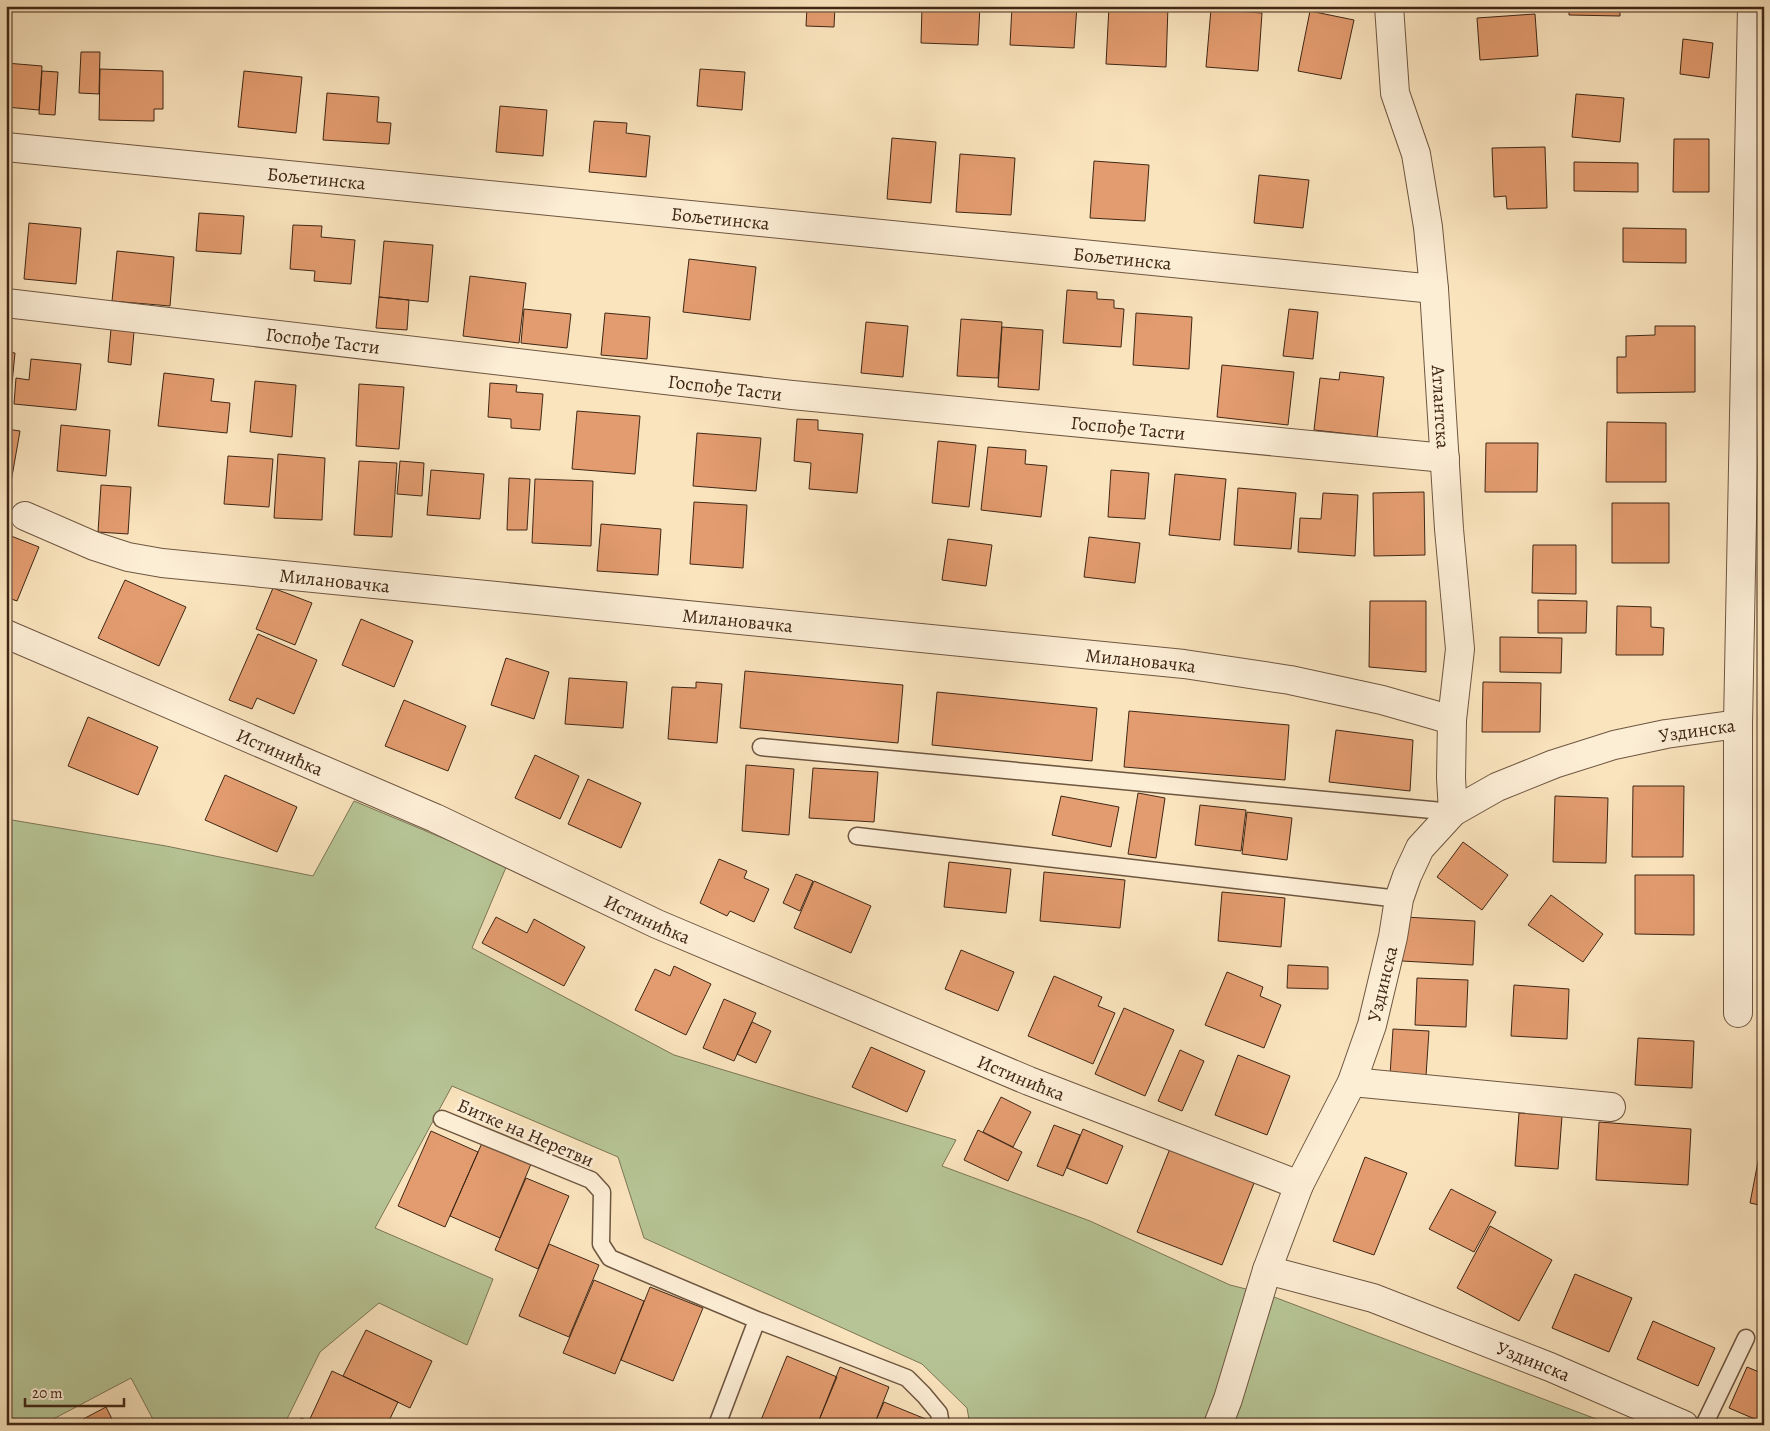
<svg xmlns="http://www.w3.org/2000/svg" width="1770" height="1431" font-family="Alegreya,serif">
  <style>
    .green { fill: #b7c596; stroke: #7c7656 }
    .building { fill: #e39c6f; stroke: #402716 }
    .lines { fill: none; stroke-linecap: round; stroke-linejoin: round }
    .service-casing { stroke: #6e5640; stroke-width: 19 }
    .minor-casing { stroke: #6e5640; stroke-width: 30 }
    .service { stroke: #fcedd5; stroke-width: 16 }
    .minor { stroke: #fcedd5; stroke-width: 28 }
    .labels { text-anchor: middle; stroke-width: 5; stroke-linejoin: round; paint-order: stroke }
    .street-label { font-size: 19px; fill: #402716; stroke: #fcedd5 }
  </style>
  <rect width="100%" height="100%" fill="#fae4be"/>
  <filter id="stains"><feTurbulence type="fractalNoise" baseFrequency=".004" numOctaves="4"/><feColorMatrix values="0 0 0 0 .2 0 0 0 0 .09 0 0 0 0 .02 0 0 0 .5 -.17"/></filter>
  <radialGradient id="worn" r=".72"><stop offset=".6" stop-color="#630" stop-opacity="0"/><stop offset="1" stop-color="#630" stop-opacity=".3"/></radialGradient>
  <path class="green" d="M354,801L507,865L472,948L674,1055L956,1140L942,1166L1090,1221L1230,1285L1266,1294L1612,1425H1225L1206,1418L1203,1425H970L967,1408L922,1364L644,1238L618,1157L452,1086L375,1228L493,1279L467,1345L379,1303L320,1352L284,1425H156L131,1378L42,1425H21L6,1413V819L166,846L313,876Z"/>
  <path class="building" d="M656,6H695V8Z
    M807,6H835L834,27L806,26Z
    M922,6H980L978,45L921,43Z
    M1012,6H1077L1074,48L1010,45Z
    M1109,6H1168L1166,67L1106,64Z
    M1569,6H1620V16L1569,15Z
    M1211,9L1262,13L1258,71L1206,67Z
    M1310,11L1354,20L1341,79L1298,71Z
    M1535,14L1538,56L1480,60L1477,18Z
    M1683,39L1713,43L1709,78L1680,74Z
    M81,52H100L99,94L79,93Z
    M6,63L42,66L39,110L6,107Z
    M100,69L163,71V109H154V121L99,120Z
    M700,69L745,72L742,110L697,106Z
    M42,71L58,72L55,115L39,114Z
    M244,71L302,77L296,133L238,127Z
    M327,93L379,97L377,122L391,123L389,144L323,140Z
    M1576,94L1624,98L1620,142L1572,137Z
    M500,106L547,110L543,156L496,152Z
    M594,121L627,123L626,133L650,136L646,177L589,172Z
    M892,138L936,142L931,203L887,199Z
    M1674,139H1709V192H1673Z
    M1545,147L1547,208L1507,209L1506,196L1494,197L1492,148Z
    M960,154L1015,158L1011,215L956,212Z
    M1094,161L1149,165L1145,221L1090,218Z
    M1574,162L1638,163V192L1574,191Z
    M1259,175L1309,180L1303,228L1254,223Z
    M199,213L244,216L241,254L196,251Z
    M29,223L81,228L76,284L24,279Z
    M293,225L322,226L321,237L355,240L351,284L314,281L315,271L290,269Z
    M1623,228L1686,229V263L1623,262Z
    M384,241L433,245L428,302L379,297Z
    M117,251L174,257L170,306L112,301Z
    M689,259L756,267L750,320L683,312Z
    M470,276L526,283L519,343L463,336Z
    M1067,290L1097,292V299L1114,300V308L1124,309L1121,347L1063,343Z
    M379,297L409,300L407,330L376,328Z
    M524,309L571,314L567,348L521,343Z
    M1289,309L1318,312L1313,359L1283,356Z
    M605,313L650,317L647,359L601,355Z
    M1136,313L1192,317L1189,369L1133,365Z
    M961,319L1002,322L998,378L957,376Z
    M866,322L908,326L903,377L861,373Z
    M1655,326H1695V392L1617,393V357H1626V336L1655,335Z
    M1002,327L1043,330L1039,390L998,387Z
    M111,329L134,332L131,365L108,362Z
    M6,352L15,353L10,404L6,403Z
    M31,359L81,364L76,410L14,404L16,378L29,380Z
    M1222,365L1294,372L1288,425L1217,417Z
    M1340,372L1384,377L1377,437L1314,430L1320,378L1339,380Z
    M164,373L214,379L211,401L230,403L227,433L158,426Z
    M255,381L296,385L292,437L250,432Z
    M490,383L517,385L516,392L543,394L540,430L511,428V419L488,417Z
    M359,384L404,387L399,449L356,446Z
    M577,411L640,416L635,474L572,469Z
    M797,419L818,420V430L863,434L857,493L809,489L811,463L794,461Z
    M1607,422L1666,423V482H1606Z
    M61,425L110,430L106,476L57,471Z
    M6,429L20,431L11,482L6,481Z
    M697,433L761,438L756,491L693,486Z
    M938,441L976,445L969,507L932,503Z
    M1486,443H1538L1537,492H1485Z
    M988,447L1026,450L1025,464L1047,466L1041,517L981,510Z
    M278,454L325,458L322,520L274,518Z
    M228,456L273,459L269,507L224,504Z
    M359,461L397,463L392,537L354,535Z
    M400,461L424,463L422,496L397,494Z
    M431,470L484,474L480,519L427,515Z
    M1111,470L1149,473L1145,519L1108,517Z
    M1175,474L1226,479L1220,540L1169,535Z
    M509,478L530,479L527,530H507Z
    M535,479L593,481L591,546L532,543Z
    M101,485L131,487L128,534L98,532Z
    M1238,488L1296,493L1291,549L1234,545Z
    M1424,492L1425,555L1374,556L1373,493Z
    M1323,493L1358,495L1355,556L1298,552L1300,518L1321,519Z
    M694,502L747,505L743,568L690,564Z
    M1612,503H1669V563H1612Z
    M601,524L661,529L658,575L597,571Z
    M6,534L39,547L17,601L6,597Z
    M1089,537L1140,543L1135,583L1084,577Z
    M948,539L992,545L986,586L942,580Z
    M1533,545H1576V594L1532,593Z
    M125,580L186,607L159,666L98,638Z
    M273,588L312,603L295,645L256,629Z
    M1538,600L1587,601L1586,633H1538Z
    M1370,601H1426V672L1369,667Z
    M1617,606L1651,607V627L1664,628L1663,655H1616Z
    M361,619L413,641L394,687L342,665Z
    M258,634L317,660L294,714L257,698L252,709L229,700Z
    M1500,637L1562,638L1561,673L1500,672Z
    M506,658L549,672L534,719L491,705Z
    M745,671L903,685L898,743L740,728Z
    M569,678L627,682L623,728L565,724Z
    M696,682L722,684L717,743L668,739L672,687L696,688Z
    M1483,682L1541,683L1540,732H1482Z
    M937,692L1097,708L1092,761L932,745Z
    M404,700L466,726L448,771L385,746Z
    M1129,711L1289,725L1285,780L1124,767Z
    M88,717L158,747L138,795L68,766Z
    M1336,730L1413,740L1410,791L1329,782Z
    M535,755L579,776L560,819L515,798Z
    M746,765L794,769L789,835L742,831Z
    M813,768L878,772L874,822L809,818Z
    M225,775L297,807L277,852L205,820Z
    M588,779L641,803L621,848L568,824Z
    M1633,786H1684L1683,857H1632Z
    M1138,793L1165,798L1156,858L1128,854Z
    M1061,796L1119,807L1111,847L1052,835Z
    M1555,796L1608,798L1606,863L1553,862Z
    M1200,805L1246,810L1241,851L1195,845Z
    M1247,812L1292,818L1287,860L1242,854Z
    M1463,842L1508,875L1482,910L1437,877Z
    M719,859L747,871L744,878L769,889L754,922L730,911L727,916L700,903Z
    M949,862L1011,869L1006,913L944,907Z
    M1044,872L1125,880L1120,928L1040,921Z
    M796,874L813,881L800,911L783,903Z
    M1635,875H1694V935L1635,934Z
    M814,881L871,906L851,953L794,928Z
    M1222,892L1285,898L1281,947L1218,941Z
    M1551,895L1603,934L1583,962L1528,925Z
    M496,917L527,933L534,919L585,947L564,986L482,943Z
    M1405,917L1475,921L1473,965L1402,961Z
    M961,950L1014,972L998,1011L945,989Z
    M1288,965L1328,967V989L1287,988Z
    M674,966L711,984L686,1035L635,1010L655,969L670,976Z
    M1227,972L1263,987L1260,996L1281,1005L1264,1048L1205,1025Z
    M1054,976L1102,997L1098,1006L1115,1013L1093,1064L1028,1036Z
    M1417,978L1468,980L1466,1027L1415,1025Z
    M1514,985L1569,989L1567,1039L1511,1036Z
    M724,999L756,1013L734,1061L703,1048Z
    M1124,1008L1174,1030L1145,1096L1095,1074Z
    M752,1022L771,1031L756,1063L737,1054Z
    M1393,1029L1429,1031L1426,1076L1390,1075Z
    M1638,1038L1694,1041L1692,1088L1635,1085Z
    M871,1047L925,1071L907,1112L852,1087Z
    M1180,1050L1204,1061L1182,1111L1158,1101Z
    M1238,1055L1290,1076L1267,1135L1215,1115Z
    M1001,1097L1031,1112L1013,1147L983,1132Z
    M1519,1113L1562,1116L1558,1169L1515,1166Z
    M1599,1122L1691,1129L1688,1185L1596,1180Z
    M1054,1125L1080,1135L1063,1176L1037,1166Z
    M1083,1129L1123,1146L1107,1184L1067,1168Z
    M978,1130L1022,1152L1008,1181L964,1160Z
    M431,1131L478,1152L445,1227L398,1206Z
    M1762,1141H1764V1206L1750,1203Z
    M482,1143L531,1164L500,1238L450,1216Z
    M1171,1146L1256,1178L1222,1265L1137,1232Z
    M1365,1157L1407,1173L1374,1255L1333,1241Z
    M526,1178L569,1196L538,1269L495,1250Z
    M1451,1189L1496,1212L1474,1252L1429,1229Z
    M1490,1226L1552,1260L1519,1321L1457,1288Z
    M549,1244L599,1265L569,1337L519,1316Z
    M1575,1274L1632,1298L1609,1352L1552,1328Z
    M594,1280L644,1301L615,1374L563,1353Z
    M650,1287L703,1308L673,1381L621,1360Z
    M1653,1321L1715,1348L1698,1386L1637,1359Z
    M366,1330L432,1361L410,1408L343,1376Z
    M787,1356L837,1377L817,1425H759Z
    M840,1367L889,1387L874,1425H817Z
    M1747,1367L1764,1374V1423L1729,1408Z
    M332,1371L398,1402L387,1425H317L309,1421Z
    M884,1402L928,1420L926,1425H874Z
    M106,1407L115,1425H72Z
    M301,1418L309,1421L317,1425H297Z"/>
  <g class="lines">
    <g class="service-casing">
      <path id="service" d="M761,747L1453,812
        M857,836L1399,899
        M442,1119L591,1180L602,1192L601,1244L610,1258L757,1320L717,1425
        M757,1320L907,1378L924,1395L939,1413L941,1425
        M1704,1425L1746,1338"/>
    </g>
    <g class="minor-casing">
      <g id="minor">
        <path id="s1" d="M1389,6L1395,93L1416,154L1428,227L1434,289L1449,529L1460,649L1452,720L1451,778L1453,812"/>
        <path id="s2" d="M6,147L1434,289"/>
        <path id="s3" d="M6,303L792,395L1445,458"/>
        <path id="s4" d="M25,516L94,546L128,557L162,563L1184,664L1290,680L1382,700L1452,720"/>
        <path id="s5" d="M6,634L435,818L657,924L1029,1081L1299,1185"/>
        <path d="M1738,1013V724L1752,6"/>
        <path d="M1352,1082L1611,1107"/>
        <path id="s6" d="M1267,1270L1373,1298L1550,1367L1684,1425"/>
        <path id="s7" d="M1218,1425L1228,1399L1267,1270L1299,1185L1352,1082L1372,1025L1393,937L1399,899L1407,876L1420,848L1453,812L1497,787L1554,764L1614,745L1666,734L1738,724"/>
      </g>
    </g>
    <use href="#service" class="service"/>
    <use href="#minor" class="minor"/>
  </g>
  <g class="labels">
    <g class="street-label">
      <text dy="7" stroke="none"><textPath href="#s2" startOffset="312">Бољетинска</textPath></text>
      <text dy="7" stroke="none"><textPath href="#s2" startOffset="718">Бољетинска</textPath></text>
      <text dy="7" stroke="none"><textPath href="#s2" startOffset="1122">Бољетинска</textPath></text>
      <text dy="7" stroke="none"><textPath href="#s3" startOffset="319">Госпође Тасти</textPath></text>
      <text dy="7" stroke="none"><textPath href="#s3" startOffset="724">Госпође Тасти</textPath></text>
      <text dy="7" stroke="none"><textPath href="#s1" startOffset="406">Атлантска</textPath></text>
      <text dy="7" stroke="none"><textPath href="#s3" startOffset="1129">Госпође Тасти</textPath></text>
      <text dy="7" stroke="none"><textPath href="#s4" startOffset="319">Милановачка</textPath></text>
      <text dy="7" stroke="none"><textPath href="#s4" startOffset="724">Милановачка</textPath></text>
      <text dy="7" stroke="none"><textPath href="#s4" startOffset="1129">Милановачка</textPath></text>
      <text dy="7" stroke="none"><textPath href="#s7" startOffset="922">Уздинска</textPath></text>
      <text dy="7" stroke="none"><textPath href="#s5" startOffset="298">Истинићка</textPath></text>
      <text dy="7" stroke="none"><textPath href="#s5" startOffset="702">Истинићка</textPath></text>
      <text dy="7" stroke="none"><textPath href="#s7" startOffset="472">Уздинска</textPath></text>
      <text dy="7" stroke="none"><textPath href="#s5" startOffset="1108">Истинићка</textPath></text>
      <text transform="translate(526 1132) rotate(23)" y="7">Битке на Неретви</text>
      <text dy="7" stroke="none"><textPath href="#s6" startOffset="282">Уздинска</textPath></text>
    </g>
  </g>
  <rect width="1770" height="1431" fill="none" stroke="#fae4be" stroke-width="25"/>
  <rect x="8" y="8" width="1755" height="1416" fill="none" stroke="#402716" stroke-width="2.5"/>
  <rect x="12" y="12" width="1745" height="1406" fill="none" stroke="#402716"/>
  <path d="M25 1398v8h99v-8" fill="none" stroke="#402716" stroke-width="2.5"/>
  <text x="32" y="1398" font-size="15" fill="#402716" stroke="#fcedd5" stroke-width="4" paint-order="stroke">20 m</text>
  <rect width="100%" height="100%" filter="url(#stains)"/>
  <rect width="100%" height="100%" fill="url(#worn)"/>
</svg>
